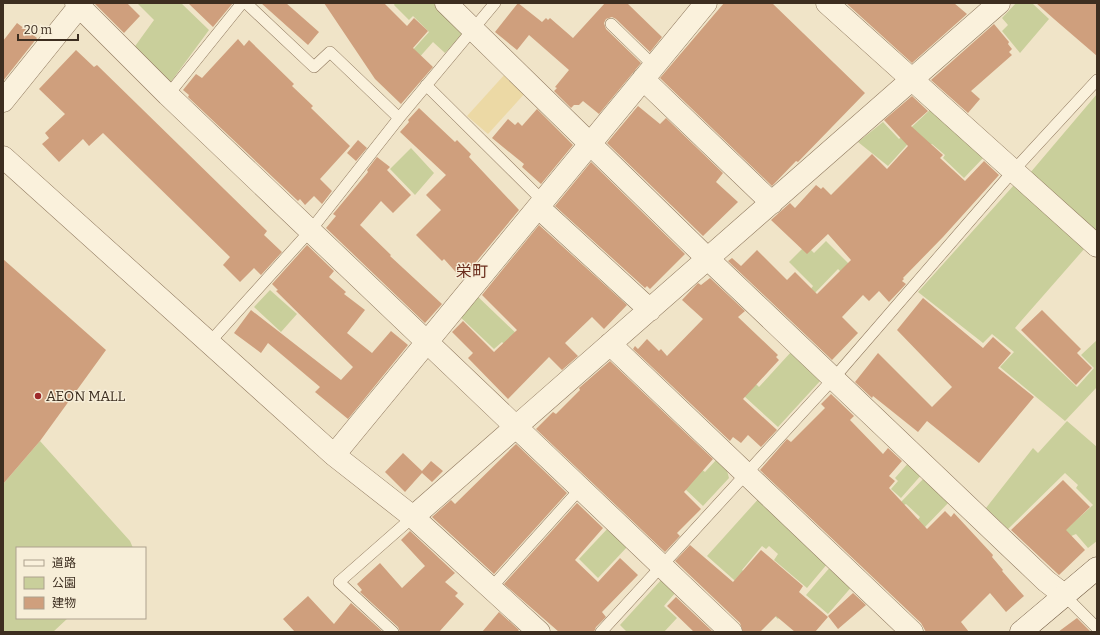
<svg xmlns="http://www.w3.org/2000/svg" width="1100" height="635" font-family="Bitter,'Noto Sans JP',serif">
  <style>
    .green { fill: #c9cf9b }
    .sand { fill: #ecd9a5 }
    .building { fill: #cf9f7d }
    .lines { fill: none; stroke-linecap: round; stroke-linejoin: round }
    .lane-casing { stroke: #8d765c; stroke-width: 12 }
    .street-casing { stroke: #8d765c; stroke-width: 23 }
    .secondary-casing { stroke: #6f573f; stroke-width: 23 }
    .lane { stroke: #faf1dc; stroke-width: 11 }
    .street { stroke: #faf1dc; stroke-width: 22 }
    .secondary { stroke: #faf1dc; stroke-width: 22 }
    .poi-dot { fill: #9e2a2b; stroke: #f7eed8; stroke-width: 1.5 }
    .labels { text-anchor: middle; stroke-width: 3; stroke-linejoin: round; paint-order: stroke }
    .poi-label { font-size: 14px; fill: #3d2e20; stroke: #f7eed8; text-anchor: start }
    .quarter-label { font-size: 16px; fill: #6b2e1e; stroke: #f7eed8 }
  </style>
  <rect width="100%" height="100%" fill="#f0e4c8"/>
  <path class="green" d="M137,3H181L209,30L170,83L133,49L154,20Z
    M395,3H433L464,32L445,53L433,42L417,60L410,53L429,32L413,16L409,20L394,5Z
    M1016,3H1032L1049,19L1020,53L1002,31L1008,25L1002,18Z
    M1097,94V232L1030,173Z
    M933,107L985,156L964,178L943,158L945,155L932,144L930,145L915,136L888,166L858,142L883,122L899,139Z
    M411,148L434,173L415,195L390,169Z
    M1014,185L1085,248L1015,328L1077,387L1094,368L1081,355L1097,340V387L1065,421L1000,367L1014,352L992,334L983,343L918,292Z
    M826,241L864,279L856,287L838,269L814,294L810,290L813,286L789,262L806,245L814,253Z
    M270,290L297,314L281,332L254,307Z
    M474,293L519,336L508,348L502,342L494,349L456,313Z
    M791,352L821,380L778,427L744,396L755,383L759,387Z
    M1067,421L1097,447V541L1088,548L1076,534L1069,537L1064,531L1093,505L1076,488L1078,485L1065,473L1008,529L986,508L1033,448L1038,453Z
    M40,441L130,541L133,548H17V618H68L53,632H3V484Z
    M717,459L726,467L729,478L703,506L683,487L701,469L705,472Z
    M910,461L923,473L901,498L891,489L898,481L895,478Z
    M925,477L950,501L924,528L917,521L920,517L906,504L904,505L901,502Z
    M761,496L828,563L807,588L774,560L778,554L769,546L766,549L762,546L742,570L787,608L778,619L707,556Z
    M609,527L628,546L598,578L579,559Z
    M832,565L854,584L828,614L806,595Z
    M662,579L676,592L664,606L677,618L664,632H627L620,625Z"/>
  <path class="sand" d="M506,73L526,92L488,134L467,116Z"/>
  <path class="building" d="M94,3H127L140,16L124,33Z
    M188,3H233L213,27Z
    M261,3H286L319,32L308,45Z
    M324,3H384L407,26L414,18L428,31L413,48L433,67L401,104L375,79Z
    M518,3L542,22L546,18L548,20L550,18L573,38L605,3H627L662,37L650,52L616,19L612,17L606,19L604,23L606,29L641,63L599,114L583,101L579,105H574L571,108L554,91L557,88L555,87L569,70L529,35L517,50L495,32Z
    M724,3H772L865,93L798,162L796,161L772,186L660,78Z
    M846,3H954L967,14L912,63Z
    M1036,3H1097V56L1054,19Z
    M17,23L37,38L3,81V41Z
    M994,24L1009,42L1008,44L1012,49L1009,52L1012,55L971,91L980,99L968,113L931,80Z
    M238,39L244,46L249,40L294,84L292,86L313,106L311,108L350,146L320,179L332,191L322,204L314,196L305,205L300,199L298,201L188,97L189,95L183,90L196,74L202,78Z
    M76,50L94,67L97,65L267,231L264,235L282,252L261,275L254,268L240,282L223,265L230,257L103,133L89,146L83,139L59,162L42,144L49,138L45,133L65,114L39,89Z
    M912,96L928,111L911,126L943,155L940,158L965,181L984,161L999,175L943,237L903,278L904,279L902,281L906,284L889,302L879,291L869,301L863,295L842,317L858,333L832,360L728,261L732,258L741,266L757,250L787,280L795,272L817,294L851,260L828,234L807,254L771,220L790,203L795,208L816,185L821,189L823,187L831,195L872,154L887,169L908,146L884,120Z
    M638,106L660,124L666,118L723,173L716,182L738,202L703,236L607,143Z
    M419,108L455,142L457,140L471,154L469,157L519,210L462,279L444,259L442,261L416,235L441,210L426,195L446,175L400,132L409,122L408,120Z
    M537,109L573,145L541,184L522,167L524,164L492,138L508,119L515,125L518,122L522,126Z
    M358,140L367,148L356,161L347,153Z
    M377,157L390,167L387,170L411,195L393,213L381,201L360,225L391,255L390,256L442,304L425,323L326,228L336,216L333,214L368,172L367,170Z
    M591,162L685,254L650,289L647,286L645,288L555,206Z
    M539,225L627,305L604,329L592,317L565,343L578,356L562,370L549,357L508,399L468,358L473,353L452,332L463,321L494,352L517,330L482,295Z
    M307,245L334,271L329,277L346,292L344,294L365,310L347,333L372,353L391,331L408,345L348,419L315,392L320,387L268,343L261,353L234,333L251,310L341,380L353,367L276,291L278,290L272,284Z
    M3,259L106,350L40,441L3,484Z
    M710,278L745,311L738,317L778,355L776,357L779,360L743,399L777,430L761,447L748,435L741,443L733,437L730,441L633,349L635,346L638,349L647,339L659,351L661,349L667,356L703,319L682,300L698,283L701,285Z
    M923,298L983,348L993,337L1011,353L998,368L1034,397L979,463L927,421L918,432L873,396L872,398L855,382L878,353L932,407L952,387L897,330Z
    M1042,310L1081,349L1077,353L1092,368L1076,385L1021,330Z
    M610,361L713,459L684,492L701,509L677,533L680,536L665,552L536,429L553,412L556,414L580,390L579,388Z
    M831,394L854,416L850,420L883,454L888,448L902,461L889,476L895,481L889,488L927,529L945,511L951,517L954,513L993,555L992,557L1003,570L1002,571L1024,596L1006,612L990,593L961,622L969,632H926L921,623L760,470L787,439L791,442L825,408L821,404Z
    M516,444L567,493L494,574L432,517L451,500L455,504Z
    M403,453L422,471L431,461L443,471L432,482L422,473L405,492L385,472Z
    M1063,480L1090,507L1066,530L1085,550L1059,575L1011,530Z
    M577,503L603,528L575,560L598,582L620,558L638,575L602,612L606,617L596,627L594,632H559L504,584Z
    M410,531L455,573L445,582L458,593L455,596L464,604L439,632H400L398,627L360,592L362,590L357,584L380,563L402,588L425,566L401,540Z
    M690,545L733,582L761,550L803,586L799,592L828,617L815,632H795L776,616L760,632H743L740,623L675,561Z
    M853,593L866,605L838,629L828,616Z
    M308,596L334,624L351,603L383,632H295L283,619Z
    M676,597L713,632H694L667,606Z
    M499,612L519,630L517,632H482Z
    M1077,618L1091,632H1058Z"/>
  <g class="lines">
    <g class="lane-casing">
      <path id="lane" d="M246,3L314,67L330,52L399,118
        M611,24L654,66
        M426,85L543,201
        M168,95L242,3
        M209,343L310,231L399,118L495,3
        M491,588L580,489
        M1064,595L1097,628
        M393,632L339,582L413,517
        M601,632L833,379L1014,170L1097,80"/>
    </g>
    <g class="street-casing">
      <path id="street" d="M76,3L168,95L731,632
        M446,3L708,259L1046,581L1064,595
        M827,3L1097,246
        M643,79L772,203
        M3,101L82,3
        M3,157L334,455L413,517L539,632
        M538,207L650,310
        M610,344L912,632
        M334,455L706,3
        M413,517L999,3"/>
    </g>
    <g class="secondary-casing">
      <path id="secondary" d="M1021,632L1097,568"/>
    </g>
    <use href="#lane" class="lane"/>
    <use href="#street" class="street"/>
    <use href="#secondary" class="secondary"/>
  </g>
  <circle class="poi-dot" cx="38" cy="396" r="4"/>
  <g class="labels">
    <g class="poi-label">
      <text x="46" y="401">AEON MALL</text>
    </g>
    <g class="quarter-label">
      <text x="472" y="277">栄町</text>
    </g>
  </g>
  <rect width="1100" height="635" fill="none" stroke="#3d2e20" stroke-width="8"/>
  <rect x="16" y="547" width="130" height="72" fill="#f7eed8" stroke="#ada18e"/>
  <rect x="24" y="560" width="20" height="6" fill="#faf1dc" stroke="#ada18e"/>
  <text x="52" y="567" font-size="12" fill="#3d2e20">道路</text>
  <rect x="24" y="577" width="20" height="12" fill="#c9cf9b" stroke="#ada18e"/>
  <text x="52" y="587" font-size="12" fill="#3d2e20">公園</text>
  <rect x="24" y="597" width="20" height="12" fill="#cf9f7d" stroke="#ada18e"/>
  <text x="52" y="607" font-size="12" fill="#3d2e20">建物</text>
  <path d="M18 34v6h60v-6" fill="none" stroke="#3d2e20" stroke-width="2"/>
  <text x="24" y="34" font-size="12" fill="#3d2e20" stroke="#f7eed8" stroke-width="3" paint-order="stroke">20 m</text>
</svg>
